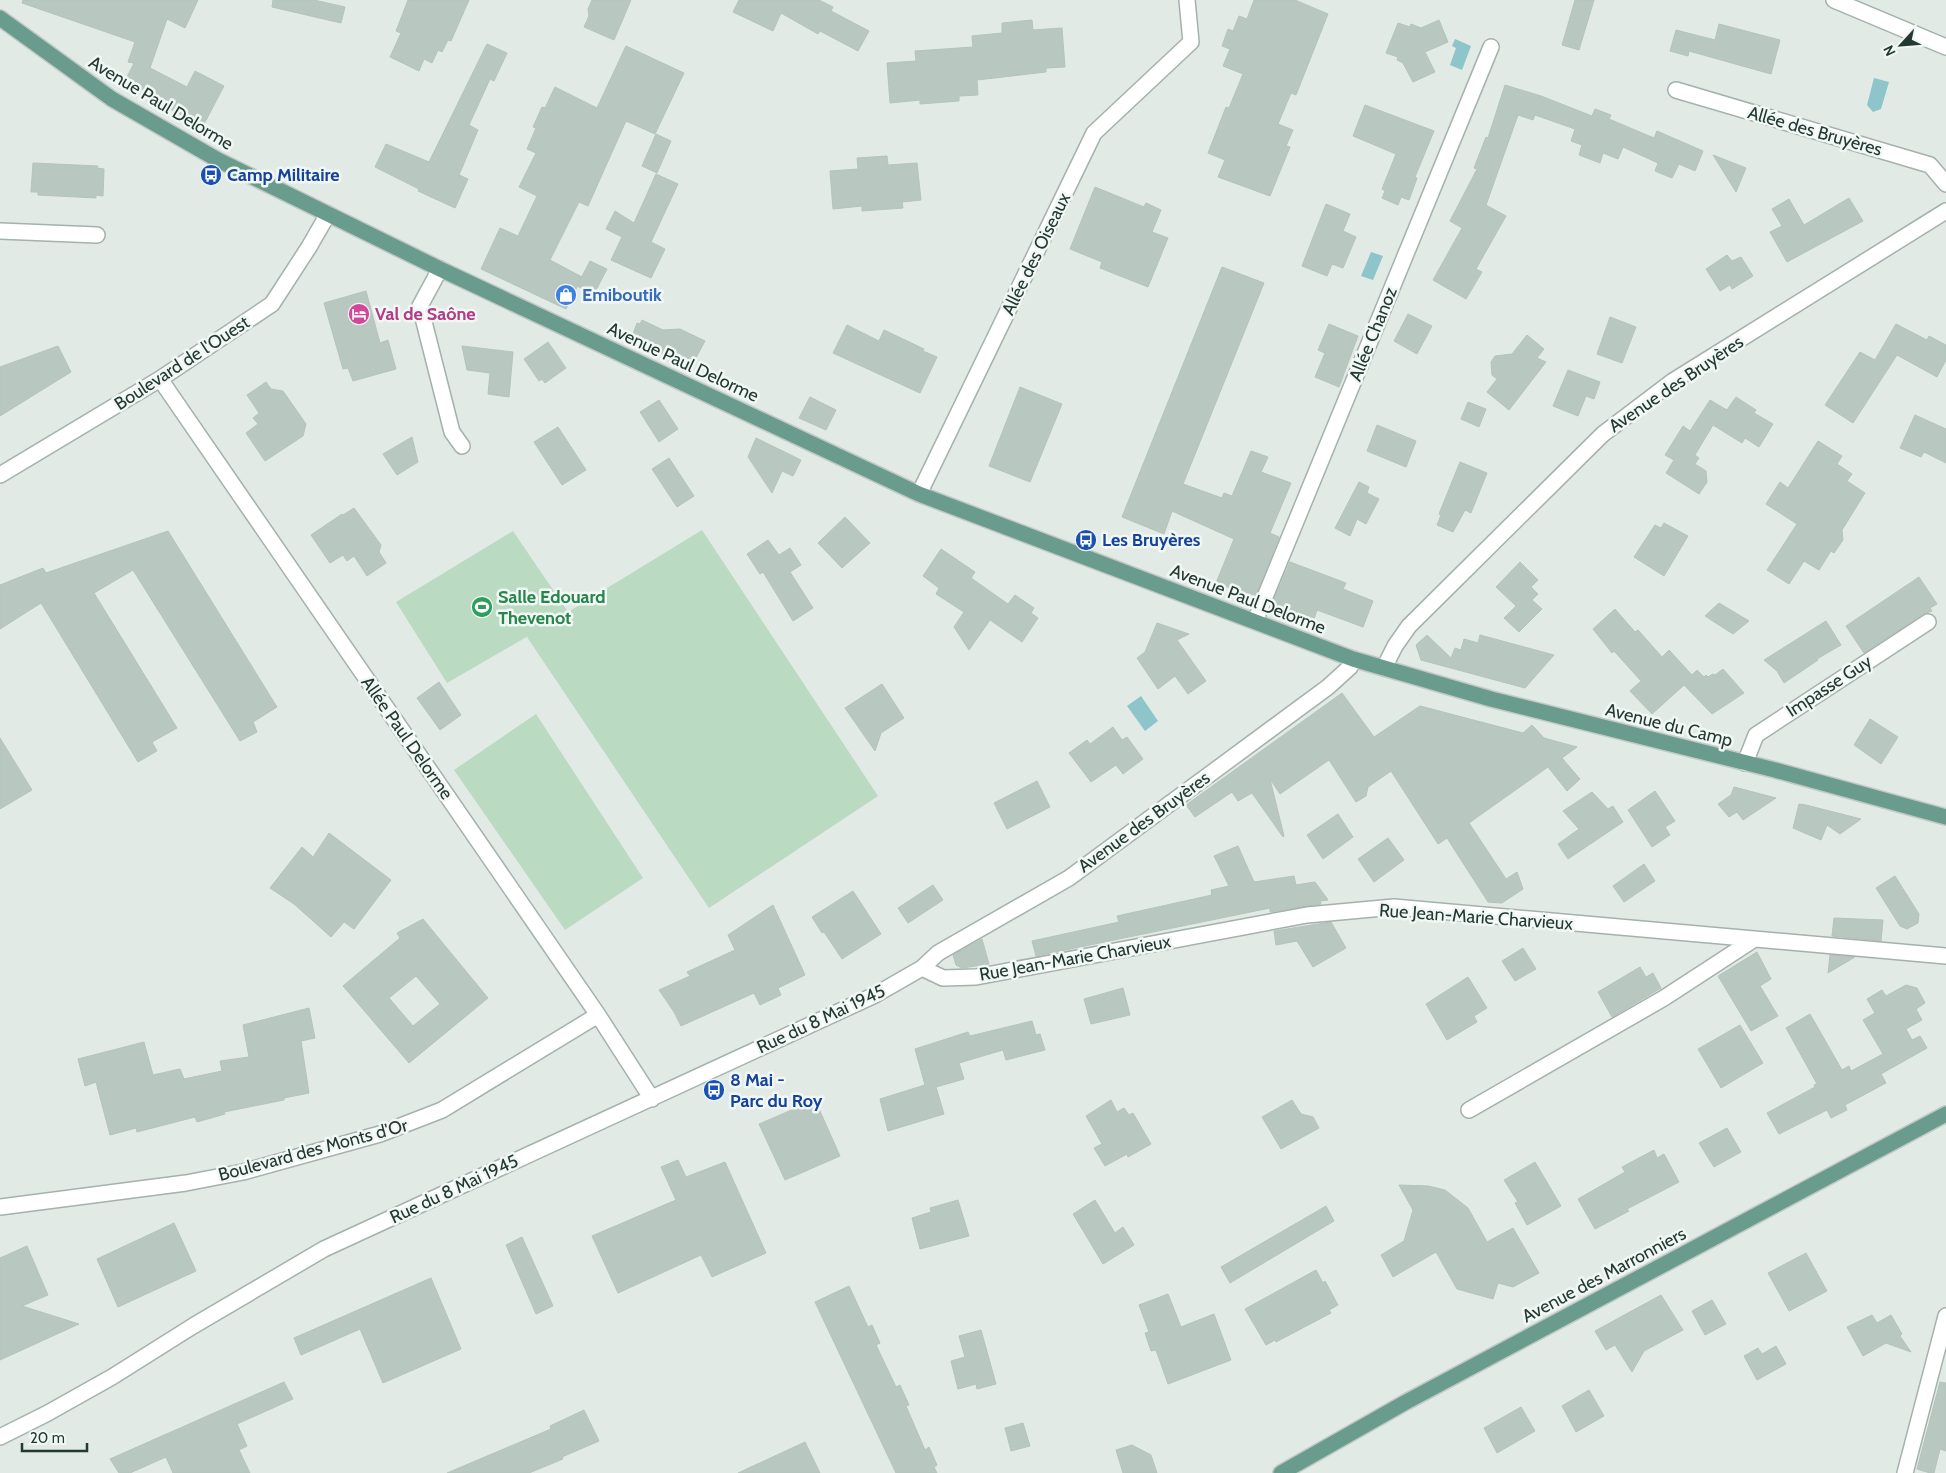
<svg xmlns="http://www.w3.org/2000/svg" width="1946" height="1473" font-family="Cabin,sans-serif">
  <style>
    .green { fill: #bbdac2 }
    .water { fill: #8dc5cb }
    .building { fill: #b9c7c1; stroke: #b4c3bc; fill-rule: evenodd }
    .lines { fill: none; stroke-linecap: round; stroke-linejoin: round }
    .minor-casing { stroke: #a4b1ac; stroke-width: 18 }
    .major-casing { stroke: #c1c8c6; stroke-width: 18 }
    .minor { stroke: #fff; stroke-width: 15 }
    .major { stroke: #699c8c; stroke-width: 15 }
    .labels { text-anchor: middle; stroke-width: 5; stroke-linejoin: round; paint-order: stroke }
    .street-label { font-size: 18px; fill: #233932; stroke: #f1f7f4 }
    .transit-label { font-size: 18px; font-weight: bold; fill: #164399; stroke: #f1f7f4; text-anchor: start }
    .shop-label { font-size: 18px; font-weight: bold; fill: #366cbe; stroke: #f1f7f4; text-anchor: start }
    .hotel-label { font-size: 18px; font-weight: bold; fill: #b23c85; stroke: #f1f7f4; text-anchor: start }
    .leisure-label { font-size: 18px; font-weight: bold; fill: #27864d; stroke: #f1f7f4; text-anchor: start }
  </style>
  <rect width="100%" height="100%" fill="#e1eae5"/>
  <path class="green" d="M702,530L878,796L709,908L527,637L530,635L447,683L396,602L513,531L568,612Z
    M536,714L643,878L565,930L454,770Z"/>
  <path class="water" d="M1455,39L1471,46L1462,70L1450,65L1456,48L1452,46Z
    M1874,78L1889,82L1881,109L1873,112L1867,105Z
    M1371,252L1383,256L1373,280L1361,276Z
    M1141,696L1158,721L1145,731L1127,706Z"/>
  <path class="building" d="M23,0H198L185,28L167,19L150,68L187,87L195,71L224,86L203,126L166,107L126,79L134,63L128,62L135,42L22,3Z
    M273,0H314L345,7L341,23L272,7Z
    M408,0H469L451,41L448,40L442,52L438,50L432,63L424,59L419,71L390,57L401,33L396,31Z
    M592,0H631L614,40L584,27L589,16L588,9Z
    M739,0H819L833,7L831,11L869,31L858,51L820,31L818,34L781,13L773,31L733,12Z
    M1254,0H1295L1328,14L1296,95L1291,93L1278,124L1293,130L1286,146L1290,147L1270,196L1218,177L1225,160L1208,153L1226,107L1229,108L1243,74L1223,66L1230,49L1222,46L1228,29L1233,31L1239,16L1247,19Z
    M1575,0H1594L1579,50L1562,45Z
    M1032,20L1033,30L1062,28L1065,67L1046,68V72L977,80L978,95L959,96V101L920,104V100L890,103L887,63L916,61L915,51L973,47L972,36L1002,33V23Z
    M1439,20L1448,42L1425,52L1435,72L1413,82L1403,63L1397,60L1398,57L1386,53L1398,23L1410,27L1411,24L1421,28Z
    M1719,24L1780,40L1771,74L1689,51L1688,56L1670,51L1676,30L1715,40Z
    M487,44L507,53L494,81L490,79L469,125L478,130L459,175L468,179L455,208L418,191L419,189L375,167L386,144L429,162Z
    M626,46L684,73L655,134L626,121L588,206L579,202L550,260L582,277L566,309L481,269L500,228L518,236L537,196L519,187L536,153L527,149L536,128L533,127L542,107L545,108L555,87L597,108Z
    M1505,85L1541,96L1592,116L1595,109L1611,115L1609,119L1654,138L1657,131L1703,151L1695,171L1679,164L1672,178L1655,171L1658,163L1623,147L1618,159L1603,153L1600,163L1579,155L1582,145L1571,141L1575,129L1535,115L1533,120L1518,115L1486,205L1506,216L1476,269L1482,272L1466,299L1433,280L1462,228L1450,221L1477,169L1474,168L1486,137L1488,138Z
    M1365,105L1434,131L1415,177L1417,178L1409,200L1401,197L1398,205L1382,198L1385,191L1382,189L1396,154L1353,136Z
    M656,134L671,141L657,173L642,166Z
    M1713,155L1746,168L1736,192Z
    M887,156L888,165L917,163L921,200L902,202L903,208L862,211V206L833,209L830,171L858,169L857,158Z
    M33,163L98,166L97,168L104,169L103,196L96,195V198L38,195V192H31Z
    M656,174L678,184L651,242L665,249L651,278L611,260L622,237L606,229L615,211L634,223Z
    M1095,187L1144,207L1146,203L1161,210L1152,232L1168,238L1148,287L1100,268L1102,262L1070,249Z
    M1849,198L1863,221L1787,262L1770,232L1782,226L1772,209L1789,199L1804,225Z
    M1326,204L1350,214L1343,231L1356,237L1343,268L1332,264L1327,276L1302,266Z
    M1727,255L1732,261L1741,257L1753,276L1732,289L1730,285L1720,291L1706,269Z
    M590,261L607,269L594,294L577,286Z
    M1222,267L1264,283L1183,484L1222,498L1224,493L1232,496L1251,451L1268,457L1261,472L1291,483L1270,533L1279,537L1255,597L1216,583L1234,539L1172,511L1164,534L1122,517Z
    M366,291L380,343L388,340L396,369L353,381L348,368L343,369L324,303Z
    M1408,314L1432,326L1417,354L1394,341Z
    M1610,317L1636,327L1622,363L1597,354Z
    M642,320L663,330L680,329L705,341L691,367L631,339L637,323L640,324Z
    M1329,324L1358,336L1339,387L1315,377L1325,353L1318,350Z
    M1896,324L1927,340L1929,336L1946,345V360L1937,377L1897,355L1853,423L1825,405L1860,352L1875,360Z
    M847,325L879,341L884,330L924,349L923,351L937,357L920,393L833,353Z
    M1527,335L1544,349L1537,358L1546,362L1509,410L1487,392L1497,379L1492,375L1491,362L1495,356L1512,354Z
    M548,342L566,368L545,383L542,379L539,381L524,359Z
    M58,346L71,372L0,416V367Z
    M462,346L513,352L509,397L488,394L490,373L467,370Z
    M1568,370L1600,382L1594,399L1586,396L1578,416L1553,406Z
    M266,382L271,389L283,391L306,424L303,436L265,461L246,433L258,424L253,418L259,413L247,395Z
    M1020,387L1062,404L1030,482L989,466Z
    M810,397L836,410L826,430L799,418Z
    M1736,397L1756,410L1754,413L1773,424L1759,447L1745,438L1742,443L1713,425L1695,455L1699,458L1695,464L1706,471L1707,482L1699,494L1666,473L1674,460L1665,455L1683,426L1690,431L1710,400L1727,410Z
    M659,400L678,429L659,442L640,412Z
    M1468,402L1486,409L1479,427L1461,419Z
    M1915,415L1946,429V463L1924,452L1921,457L1900,448Z
    M1377,425L1416,441L1406,467L1367,451Z
    M558,427L586,470L562,485L534,442Z
    M412,437L418,462L397,475L383,454Z
    M756,438L801,460L793,476L782,471L772,493L748,457Z
    M1818,441L1842,456L1837,464L1852,474L1847,481L1865,493L1842,530L1843,540L1834,553L1831,551L1819,570L1804,561L1789,584L1767,570L1797,524L1766,504L1780,482L1788,488Z
    M669,458L694,496L677,507L652,469Z
    M1460,462L1487,473L1471,513L1465,510L1453,532L1437,525L1441,515L1439,514Z
    M1359,482L1369,487L1367,493L1379,499L1366,524L1357,519L1350,536L1335,528Z
    M354,508L381,545L379,552L386,563L367,576L354,556L347,561L343,555L330,563L311,535L342,514L343,515Z
    M845,517L870,543L842,568L818,543Z
    M1664,523L1688,536L1664,576L1634,557L1655,525L1661,528Z
    M168,531L277,707L253,722L257,732L240,741L133,570L94,593L177,728L152,742L157,751L138,762L41,603L0,629V585L43,568L46,573Z
    M768,540L779,555L790,548L801,565L790,572L813,608L793,621L763,572L760,574L747,554Z
    M941,549L975,572L971,578L1008,604L1015,595L1034,608L1031,613L1038,618L1022,642L990,620L969,650L954,627L964,612L936,594L939,588L923,576Z
    M1290,562L1346,583L1343,589L1373,601L1363,627L1317,610L1314,619L1272,604Z
    M1520,562L1538,580L1531,587L1538,594L1532,600L1542,609L1519,632L1504,618L1516,606L1496,587Z
    M1919,577L1937,604L1930,608L1932,611L1923,614L1864,653L1846,626Z
    M1719,603L1749,621L1733,634L1705,616Z
    M1615,609L1635,632L1638,630L1662,657L1669,650L1692,675L1697,670L1704,677L1706,675L1708,677L1713,674L1715,675L1723,669L1744,693L1712,714L1684,685L1652,714L1630,691L1641,681L1614,651L1612,653L1593,629Z
    M1826,621L1841,645L1817,659L1818,660L1784,683L1777,671L1764,660Z
    M1157,623L1189,634L1177,640L1206,681L1188,694L1175,676L1158,689L1137,658L1145,652Z
    M1427,635L1451,658L1455,648L1461,650L1464,639L1478,643L1480,635L1554,655L1525,688L1421,660L1416,645Z
    M439,682L461,715L440,730L417,698Z
    M882,684L904,718L881,733L875,751L845,708Z
    M1342,693L1374,737L1420,706L1523,733L1532,725L1544,738L1577,747L1562,758L1580,779L1567,791L1548,767L1469,823L1506,879L1517,872L1523,889L1502,903L1488,902L1447,838L1438,844L1391,771L1368,787L1366,796L1356,802L1329,760L1280,794L1270,779L1284,836L1283,837L1252,793L1238,801L1232,792L1195,817L1186,805Z
    M1870,719L1898,737L1881,764L1854,745Z
    M1113,727L1122,740L1127,737L1143,759L1123,774L1116,765L1091,782L1069,753L1087,740L1090,744Z
    M0,738L32,790L0,809Z
    M1037,781L1050,807L1007,829L994,803Z
    M1734,787L1776,798L1743,820L1737,812L1729,817L1718,804L1731,795Z
    M1655,791L1675,821L1665,827L1670,835L1652,847L1628,810Z
    M1592,792L1608,809L1613,806L1623,822L1568,859L1558,844L1579,829L1563,811Z
    M1799,804L1806,805L1861,819L1840,834L1827,825L1821,840L1793,828Z
    M1338,814L1353,837L1323,859L1307,835Z
    M329,833L391,880L354,929L344,922L331,937L294,904L270,888L302,847L313,857Z
    M1388,838L1404,860L1374,882L1358,859Z
    M1238,846L1254,882L1294,876L1296,885L1315,882L1328,900L1320,901L1321,904L1270,912V908L1036,956L1032,941L1119,922L1117,916L1212,895L1211,890L1229,886L1214,856Z
    M1644,864L1655,881L1624,902L1613,886Z
    M1895,876L1919,914L1918,923L1907,929L1900,926L1876,888Z
    M933,885L943,900L908,923L898,908Z
    M853,891L881,934L842,959L824,932L822,933L812,917Z
    M773,905L805,975L778,988L781,995L760,1005L754,993L681,1026L674,1012L659,990L690,976L687,972L735,950L728,935Z
    M1834,918L1883,920L1881,941L1832,936Z
    M423,919L488,998L409,1063L343,986L400,938L397,933ZM416,976L440,1004L413,1026L389,998Z
    M1331,922L1346,948L1313,967L1297,941L1276,945L1274,931Z
    M982,939L989,964L962,968L956,965L953,955Z
    M1523,948L1536,969L1515,981L1502,961Z
    M1757,952L1771,979L1760,986L1778,1016L1751,1031L1718,976Z
    M1830,955L1855,957L1828,973Z
    M1640,967L1646,977L1653,973L1661,988L1612,1017L1598,992Z
    M1468,977L1487,1008L1474,1016L1477,1022L1447,1040L1426,1004Z
    M1906,985L1917,988L1925,1003L1916,1009L1922,1020L1906,1029L1912,1040L1920,1036L1927,1048L1881,1074L1886,1083L1845,1105L1847,1110L1831,1118L1827,1110L1779,1134L1767,1113L1815,1087L1814,1085L1817,1084L1786,1028L1810,1014L1842,1070L1849,1066L1851,1071L1883,1054L1863,1020L1875,1013L1867,999L1882,990L1886,996Z
    M1123,988L1130,1015L1091,1024L1084,999Z
    M309,1008L315,1038L301,1041L309,1093L284,1098V1100L224,1112L225,1114L197,1122L195,1117L137,1132L136,1128L110,1135L96,1082L85,1086L78,1059L144,1042L153,1075L180,1069L184,1079L222,1071L220,1061L249,1057L243,1025Z
    M1032,1021L1036,1035L1040,1034L1045,1050L1006,1060L1003,1050L959,1063L964,1079L936,1087L944,1114L888,1131L880,1099L925,1085L915,1049L968,1032L970,1036Z
    M1740,1025L1763,1063L1721,1088L1698,1049Z
    M815,1100L840,1156L785,1180L759,1124Z
    M1111,1100L1117,1112L1124,1108L1129,1115L1133,1113L1151,1144L1128,1157L1127,1154L1105,1166L1094,1148L1102,1144L1086,1116Z
    M1292,1100L1301,1114L1313,1117L1319,1128L1281,1149L1262,1117Z
    M1727,1128L1741,1152L1714,1167L1699,1143Z
    M1654,1150L1657,1158L1664,1154L1679,1182L1627,1209L1629,1211L1595,1229L1578,1199L1625,1172L1622,1167Z
    M678,1160L686,1177L725,1162L766,1253L712,1277L701,1255L618,1293L592,1236L676,1200L661,1167Z
    M1535,1162L1561,1206L1527,1225L1515,1203L1518,1202L1504,1180Z
    M1399,1185L1428,1186L1445,1190L1468,1208L1487,1242L1513,1228L1539,1273L1513,1287L1498,1283L1493,1299L1457,1289L1436,1252L1393,1277L1381,1255L1404,1241L1413,1210Z
    M958,1200L969,1236L920,1249L912,1218L931,1212L930,1208Z
    M1095,1200L1115,1233L1123,1227L1134,1245L1103,1264L1073,1214Z
    M1326,1206L1334,1221L1230,1283L1221,1267Z
    M174,1223L196,1271L118,1307L97,1259Z
    M522,1237L553,1306L536,1314L506,1245Z
    M27,1246L48,1295L22,1306L79,1324L0,1360V1258Z
    M1806,1253L1827,1291L1789,1311L1768,1273Z
    M1316,1270L1323,1283L1325,1281L1338,1305L1329,1310L1331,1313L1276,1342L1275,1340L1266,1345L1245,1309Z
    M431,1278L461,1349L383,1383L360,1329L301,1355L294,1338Z
    M849,1286L868,1327L872,1325L880,1343L876,1345L896,1387L900,1385L909,1405L906,1406L925,1450L929,1447L937,1465L934,1467L937,1473H896L815,1302Z
    M1168,1294L1181,1327L1214,1314L1231,1360L1168,1384L1156,1350L1151,1351L1145,1333L1149,1332L1139,1305Z
    M1661,1295L1683,1330L1644,1351L1632,1372L1615,1345L1606,1350L1595,1331Z
    M1712,1300L1726,1324L1705,1335L1692,1311Z
    M1872,1315L1877,1323L1891,1315L1902,1334L1900,1336L1911,1352L1886,1343L1863,1356L1847,1327Z
    M981,1330L996,1384L977,1389L976,1384L958,1389L951,1361L965,1357L959,1336Z
    M1776,1346L1786,1364L1757,1380L1744,1356L1758,1348L1762,1354Z
    M284,1382L293,1399L237,1424L247,1446L239,1450L250,1473H173L166,1457L130,1473H119L110,1459Z
    M1940,1382L1946,1383V1451L1940,1449L1934,1473H1930L1917,1469Z
    M1589,1390L1604,1416L1576,1432L1562,1406Z
    M1521,1407L1535,1431L1497,1453L1484,1428Z
    M584,1410L599,1441L562,1457L563,1459L529,1473H447L551,1429L550,1426Z
    M1023,1423L1030,1446L1011,1451L1005,1428Z
    M805,1442L820,1473H738Z
    M1132,1445L1151,1455L1157,1473H1123L1116,1450Z"/>
  <g class="lines">
    <g class="minor-casing">
      <path id="minor" d="M1834,0L1946,47
        M1676,90L1930,165L1946,184
        M0,231L97,235
        M440,269L420,306L452,432L462,446
        M160,379L598,1015L652,1099
        M0,475L160,379L272,304L309,247L328,214
        M919,494L1094,133L1191,42L1187,0
        M1255,621L1491,47
        M1384,668L1395,646L1409,626L1603,434L1673,381L1946,211
        M1745,763L1756,735L1928,622
        M922,968L943,978L976,977L1307,915L1394,907L1946,956
        M1469,1110L1664,998L1753,940
        M0,1207L186,1183L243,1172L380,1134L442,1110L598,1015
        M0,1437L46,1414L112,1377L193,1326L324,1249L875,995L922,968L938,953L1069,878L1328,687L1350,667L1353,659
        M1905,1473L1946,1316"/>
    </g>
    <g class="major-casing">
      <path id="major" d="M0,18L112,99L218,160L440,269L919,494L1353,659L1491,699L1775,770L1946,817
        M1281,1473L1406,1402L1946,1114"/>
    </g>
    <use href="#minor" class="minor"/>
    <use href="#major" class="major"/>
  </g>
  <defs>
    <g id="bus-disc" transform="scale(1.125)"><circle r="9.5" fill="#1a4fb4" stroke="#f1f7f4"/><path d="M-5-6H5V4H4V6H2V4H-2V6H-4V4H-5ZM-3.5-4V0h7V-4ZM-3.5 1.2v1.5H-2V1.2ZM2 1.2v1.5H3.5V1.2Z" fill="#fff"/></g>
    <g id="shop-disc" transform="scale(1.125)"><circle r="9.5" fill="#3f7fe0" stroke="#f1f7f4"/><path d="M-5-2.5h2.3a2.7 3.5 0 0 1 5.4 0H5L5.5 6h-11ZM-1.5-2.5h3a1.5 2.3 0 0 0-3 0Z" fill="#fff"/></g>
    <g id="hotel-disc" transform="scale(1.125)"><circle r="9.5" fill="#d1479c" stroke="#f1f7f4"/><path d="M-6-4.5h1.5V1H6V5H4.5V3h-9V5H-6ZM-4 0a1.8 1.8 0 1 1 3.6 0ZM.5 0V-2.5h3Q6-2.5 6 0Z" fill="#fff"/></g>
    <g id="stadium-disc" transform="scale(1.125)"><circle r="9.5" fill="#2e9e5b" stroke="#f1f7f4"/><path d="M0-5a6.5 5 0 1 0 0 10a6.5 5 0 1 0 0-10ZM-3.5-1.8h7v3.6h-7Z" fill="#fff"/></g>
  </defs>
  <g fill-rule="evenodd">
    <use href="#bus-disc" x="211" y="175"/>
    <use href="#shop-disc" x="566" y="295"/>
    <use href="#hotel-disc" x="359" y="314"/>
    <use href="#bus-disc" x="1086" y="540"/>
    <use href="#stadium-disc" x="482" y="607"/>
    <use href="#bus-disc" x="714" y="1090"/>
  </g>
  <g class="labels">
    <g class="street-label">
      <text transform="translate(161 103) rotate(31)" y="6">Avenue Paul Delorme</text>
      <text transform="translate(1815 131) rotate(16)" y="6">Allée des Bruyères</text>
      <text transform="translate(1036 254) rotate(-64)" y="6">Allée des Oiseaux</text>
      <text transform="translate(1373 334) rotate(-68)" y="6">Allée Chanoz</text>
      <text transform="translate(683 362) rotate(25)" y="6">Avenue Paul Delorme</text>
      <text transform="translate(182 363) rotate(-33)" y="6">Boulevard de l'Ouest</text>
      <text transform="translate(1676 384) rotate(-34)" y="6">Avenue des Bruyères</text>
      <text transform="translate(1248 599) rotate(21)" y="6">Avenue Paul Delorme</text>
      <text transform="translate(1829 686) rotate(-33)" y="6">Impasse Guy</text>
      <text transform="translate(1669 725) rotate(14)" y="6">Avenue du Camp</text>
      <text transform="translate(407 738) rotate(55)" y="6">Allée Paul Delorme</text>
      <text transform="translate(1144 822) rotate(-36)" y="6">Avenue des Bruyères</text>
      <text transform="translate(1476 917) rotate(4)" y="6">Rue Jean-Marie Charvieux</text>
      <text transform="translate(1075 958) rotate(-10)" y="6">Rue Jean-Marie Charvieux</text>
      <text transform="translate(821 1019) rotate(-25)" y="6">Rue du 8 Mai 1945</text>
      <text transform="translate(313 1150) rotate(-15)" y="6">Boulevard des Monts d'Or</text>
      <text transform="translate(454 1189) rotate(-25)" y="6">Rue du 8 Mai 1945</text>
      <text transform="translate(1604 1275) rotate(-28)" y="6">Avenue des Marronniers</text>
    </g>
    <g class="transit-label">
      <text x="227" y="181">Camp Militaire</text>
      <text x="1102" y="546">Les Bruyères</text>
      <text x="730" y="1086">8 Mai -<tspan x="730" dy="21">Parc du Roy</tspan></text>
    </g>
    <g class="shop-label">
      <text x="582" y="301">Emiboutik</text>
    </g>
    <g class="hotel-label">
      <text x="375" y="320">Val de Saône</text>
    </g>
    <g class="leisure-label">
      <text x="498" y="603">Salle Edouard<tspan x="498" dy="21">Thevenot</tspan></text>
    </g>
  </g>
  <g transform="translate(1901 45) rotate(244)" stroke="#f1f7f4" stroke-width="4" paint-order="stroke">
  <path d="M0-4L9 19L0 12L-9 19Z" fill="#233932"/>
  <text y="-8" font-size="14" font-weight="bold" text-anchor="middle" fill="#233932">N</text>
  </g>
  <path d="M22 1443v8h65v-8" fill="none" stroke="#233932" stroke-width="2.5"/>
  <text x="30" y="1443" font-size="15" fill="#233932" stroke="#f1f7f4" stroke-width="4" paint-order="stroke">20 m</text>
</svg>
